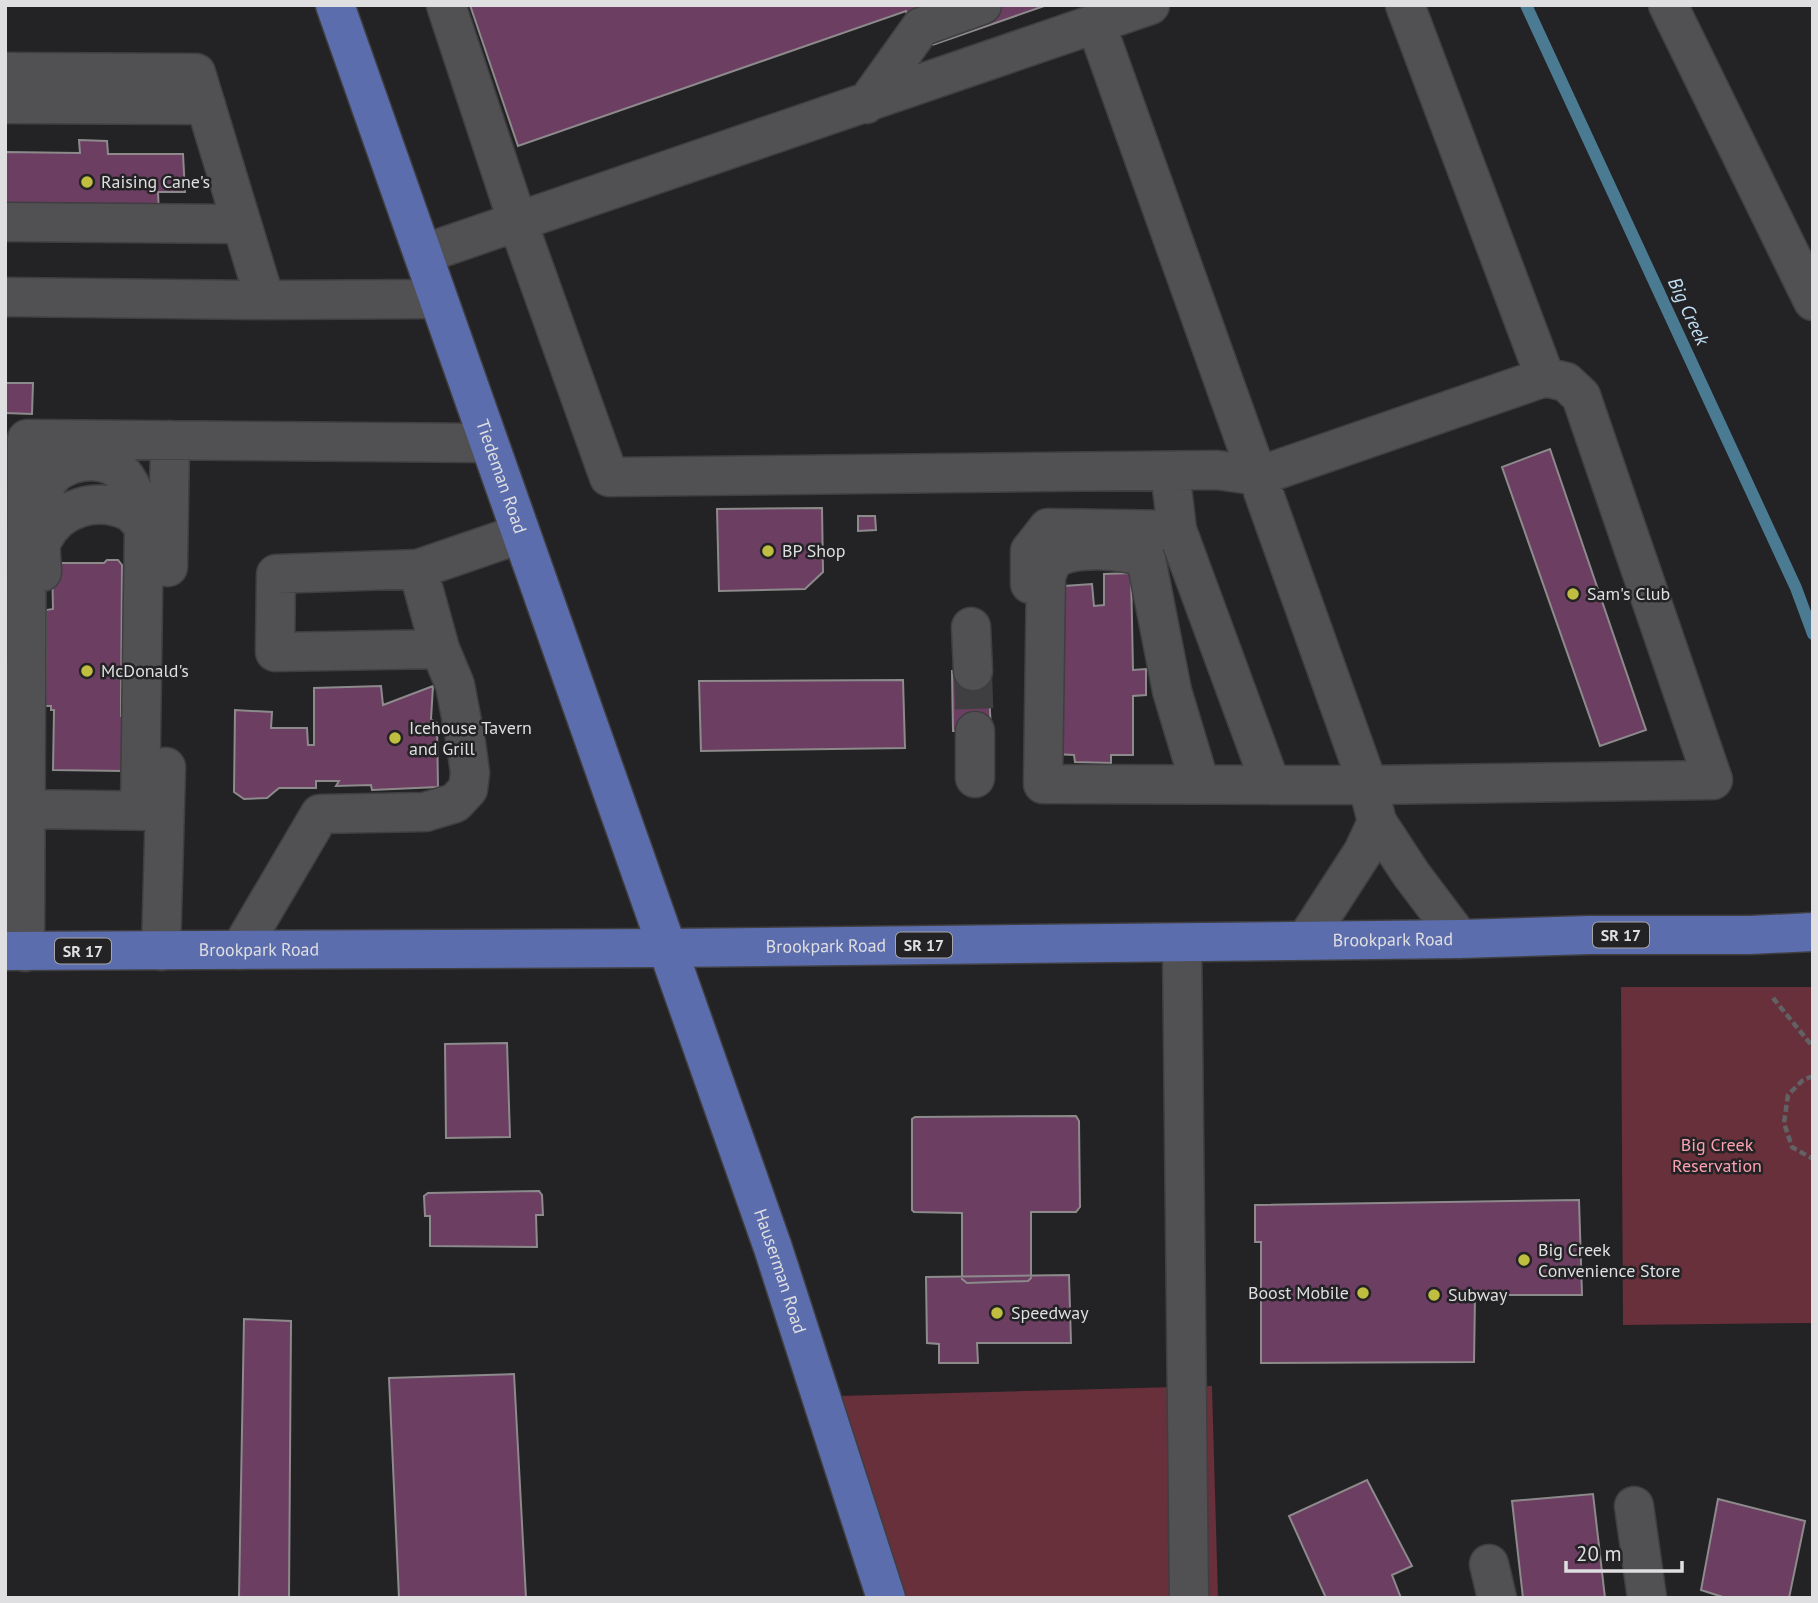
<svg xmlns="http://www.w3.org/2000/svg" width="1818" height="1603" font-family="'PT Sans',sans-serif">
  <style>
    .green { fill: #67303b }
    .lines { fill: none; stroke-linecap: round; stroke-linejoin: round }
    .stream { stroke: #4b7b92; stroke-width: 12 }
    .building { fill: #6c3e62; stroke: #8d8a8c; stroke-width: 2 }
    .minor-tunnel { stroke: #3f3e41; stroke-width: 38; stroke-dasharray: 38 19; stroke-linecap: butt }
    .minor-casing { stroke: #3f3e40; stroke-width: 41 }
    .major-casing { stroke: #3f3e40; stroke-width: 41 }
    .path { stroke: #626164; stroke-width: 4.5; stroke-dasharray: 7 3.5; stroke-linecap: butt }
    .minor { stroke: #515053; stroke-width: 38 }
    .major { stroke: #5b6dac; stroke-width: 38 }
    .poi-dot { fill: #c0be41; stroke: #232225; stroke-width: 2.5 }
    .labels { text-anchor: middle; stroke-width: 5; stroke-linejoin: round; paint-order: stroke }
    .shield { fill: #232225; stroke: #a7a6a8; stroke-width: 2 }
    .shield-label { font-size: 16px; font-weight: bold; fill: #dfdee0 }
    .poi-label { font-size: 18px; fill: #dfdee0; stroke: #232225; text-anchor: start }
    .street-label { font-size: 18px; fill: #dfdee0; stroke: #232225 }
    .park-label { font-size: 18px; fill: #fda0b0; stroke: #232225 }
    .water-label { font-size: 19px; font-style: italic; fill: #c0e1f6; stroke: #232225 }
  </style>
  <rect width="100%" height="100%" fill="#232225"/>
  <path class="green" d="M1621,987H1813V1323L1623,1325Z
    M1212,1386L1218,1598H906L838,1396Z"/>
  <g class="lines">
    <path class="stream" d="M1526,5L1796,588L1813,634"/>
  </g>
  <path class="building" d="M470,5H1047L918,50L906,11L518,146Z
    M79,140L107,141L108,154H183L185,192H158L159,214L5,217V152L80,153Z
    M5,383H33L32,414L5,413Z
    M1550,449L1646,730L1600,746L1502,467Z
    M822,508L823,572L805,589L719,591L717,509Z
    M858,516H875L876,530L858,531Z
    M107,560H118L122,565L121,716H130L123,771L53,770L54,710H51V706H45L46,610L53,609L52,563H104Z
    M1131,573L1133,670L1146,669V695L1133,696V755H1111V763L1075,762L1074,755L1053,754L1064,586L1092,584L1094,606L1104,605V574Z
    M952,671H988L991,731H953Z
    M903,680L905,748L701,751L699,681Z
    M381,686L383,705L433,686L431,719L437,723L438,787L372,790L371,785L336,786L339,781H316V788H279L267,798L244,799L234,792L235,710L272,712L271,728H307L308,745H314V688Z
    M507,1043L510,1137L446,1138L445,1044Z
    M1076,1116L1079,1121L1080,1207L1076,1212H1031V1278L1028,1281L967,1283L962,1279V1213L914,1212L912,1210V1119L915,1117Z
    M539,1191L542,1195L543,1215H536L537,1247L430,1246V1216H425L424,1196L428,1193Z
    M1579,1200L1582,1295H1475L1474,1362L1261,1363V1242H1255V1205Z
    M1069,1275L1071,1343H977L978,1363H939V1344L927,1343L926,1277Z
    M244,1319L291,1321L289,1598H239Z
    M514,1374L526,1598H399L389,1378Z
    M1367,1480L1412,1566L1392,1575L1401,1598H1326L1289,1516Z
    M1593,1494L1605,1598H1523L1512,1501Z
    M1718,1499L1805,1521L1789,1598H1726L1701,1590Z"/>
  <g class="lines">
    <path class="minor-tunnel" d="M973,671L975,731"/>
    <g class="minor-casing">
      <path id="minor" d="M446,5L518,223L609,477L1217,470L1259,476L1545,377L1566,382L1581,396L1713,780L1368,785L1043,784L1046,576C1048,572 1050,564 1053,561C1069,545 1128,549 1146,559L1172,691L1200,784
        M1405,5L1545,377
        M1668,5L1813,301
        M1096,24L1368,785L1377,822L1411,874L1460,939
        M5,72L196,73L265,300
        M5,104L206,105
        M866,104L921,27L982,5
        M5,222L240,224
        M423,254L1150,5
        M5,297L265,300L438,299
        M1170,471L1177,530L1271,785
        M42,526C42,512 41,495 47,483C59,460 102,454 120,471C134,484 138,509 144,526
        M168,567L170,440
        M418,569L440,649
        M42,572C42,562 39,547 43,539C58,508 97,496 128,511C134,514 139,522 144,526L140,811
        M1030,584V551L1048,528L1177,530
        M971,627L973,671
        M975,731V778
        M25,809L163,811
        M1306,940L1363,852L1377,822
        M1182,943L1189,1598
        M240,950L320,814L425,812L455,803L468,789L470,773L466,743L455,685L440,649L275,652L276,574L418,569L520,534
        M161,951L166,767
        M25,952L27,439L488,443
        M1634,1506L1647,1598
        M1489,1564L1497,1598"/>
    </g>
    <g class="major-casing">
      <g id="major">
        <path id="s1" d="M335,5L773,1248L886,1598"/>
        <path id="s2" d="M5,951L666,948L1460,939L1589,935H1750L1813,932"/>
      </g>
    </g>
    <path class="path" d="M1773,998L1813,1047
      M1813,1076L1803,1080L1788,1095L1784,1123L1792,1147L1813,1159"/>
    <use href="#minor" class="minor"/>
    <use href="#major" class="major"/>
  </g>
  <g class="poi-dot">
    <circle cx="87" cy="182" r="7"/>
    <circle cx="768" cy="551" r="7"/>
    <circle cx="1573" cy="594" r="7"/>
    <circle cx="87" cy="671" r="7"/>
    <circle cx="395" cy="738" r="7"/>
    <circle cx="1524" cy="1260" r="7"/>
    <circle cx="1363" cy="1293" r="7"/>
    <circle cx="1434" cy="1295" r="7"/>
    <circle cx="997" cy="1313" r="7"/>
  </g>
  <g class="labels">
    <g class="shield">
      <rect x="1593" y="922.5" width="56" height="25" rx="5"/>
      <rect x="896" y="932.5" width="56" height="25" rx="5"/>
      <rect x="55" y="938.5" width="56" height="25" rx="5"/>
    </g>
    <g class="shield-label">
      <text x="1621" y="941">SR 17</text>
      <text x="924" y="951">SR 17</text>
      <text x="83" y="957">SR 17</text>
    </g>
    <g class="poi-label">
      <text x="101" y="188">Raising Cane's</text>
      <text x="782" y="557">BP Shop</text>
      <text x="1587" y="600">Sam's Club</text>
      <text x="101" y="677">McDonald's</text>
      <text x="409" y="734">Icehouse Tavern<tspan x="409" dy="21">and Grill</tspan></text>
      <text x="1538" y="1256">Big Creek<tspan x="1538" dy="21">Convenience Store</tspan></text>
      <text x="1349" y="1299" text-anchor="end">Boost Mobile</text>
      <text x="1448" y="1301">Subway</text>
      <text x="1011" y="1319">Speedway</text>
    </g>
    <g class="street-label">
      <text dy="6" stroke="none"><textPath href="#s1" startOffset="500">Tiedeman Road</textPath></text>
      <text dy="6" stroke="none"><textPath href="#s2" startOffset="1388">Brookpark Road</textPath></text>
      <text dy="6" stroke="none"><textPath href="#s2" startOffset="821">Brookpark Road</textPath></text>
      <text dy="6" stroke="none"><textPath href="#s2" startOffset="254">Brookpark Road</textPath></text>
      <text dy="6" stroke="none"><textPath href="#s1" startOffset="1342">Hauserman Road</textPath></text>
    </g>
    <g class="park-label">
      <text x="1717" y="1151">Big Creek<tspan x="1717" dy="21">Reservation</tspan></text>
    </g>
    <g class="water-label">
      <text transform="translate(1689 311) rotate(65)" y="7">Big Creek</text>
    </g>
  </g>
  <rect width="1818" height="1603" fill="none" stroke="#dfdee0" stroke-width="14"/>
  <path d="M1566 1561v10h116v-10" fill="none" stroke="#dfdee0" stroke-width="3.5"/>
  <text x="1576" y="1561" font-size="21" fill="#dfdee0" stroke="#232225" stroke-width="5" paint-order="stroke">20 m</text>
</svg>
